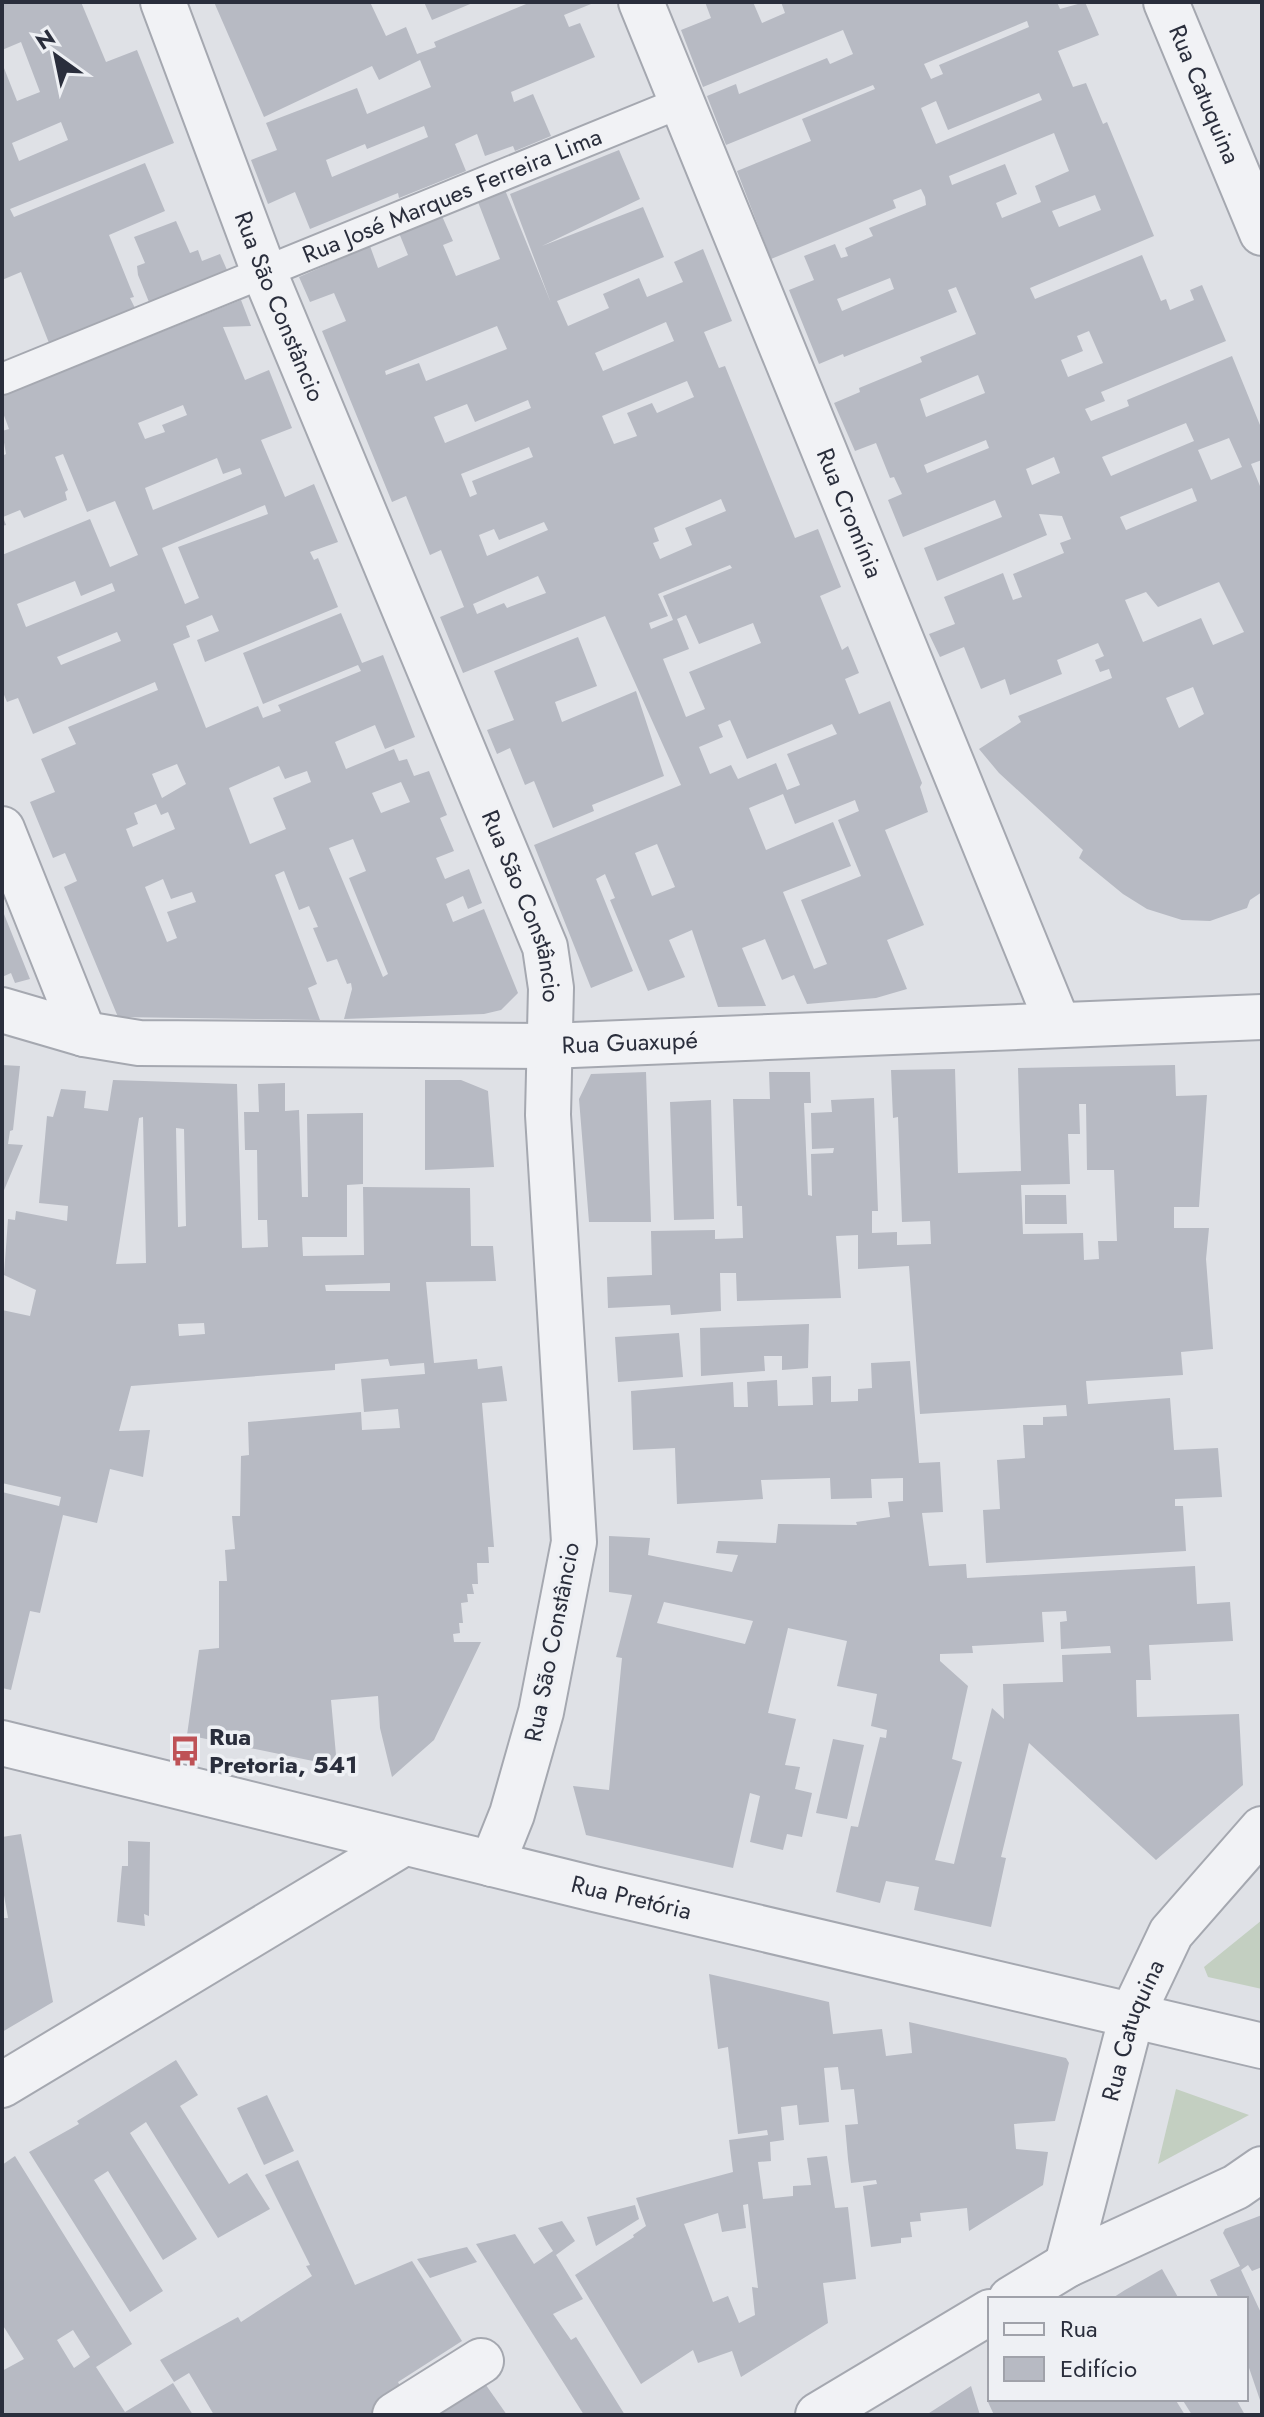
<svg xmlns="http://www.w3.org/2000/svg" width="1264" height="2417" font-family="Jost,sans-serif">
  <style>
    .green { fill: #c3cfc1 }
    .building { fill: #b7bac3; fill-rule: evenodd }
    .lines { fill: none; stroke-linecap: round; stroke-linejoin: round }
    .lane-casing { stroke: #a5a8b0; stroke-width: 34 }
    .street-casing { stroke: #a5a8b0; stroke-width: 48 }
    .lane { stroke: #f1f2f5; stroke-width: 30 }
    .street { stroke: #f1f2f5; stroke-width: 44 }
    .labels { text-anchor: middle; stroke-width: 7; stroke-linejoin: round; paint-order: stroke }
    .street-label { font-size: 24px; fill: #2a2e3c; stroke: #eef0f4 }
    .poi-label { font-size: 24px; font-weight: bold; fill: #2a2e3c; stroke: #eef0f4; text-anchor: start }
  </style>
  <rect width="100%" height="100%" fill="#dfe1e6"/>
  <path class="green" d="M1262,1920V1989L1208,1977L1204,1967Z
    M1176,2089L1249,2115L1158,2164Z"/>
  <path class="building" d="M2,2H81L106,62L137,50L174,143L10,209L14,217L145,163L165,211L109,235L134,297L130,298L135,308L49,343L21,272L2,280V63L17,101L40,92L21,42L2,50ZM61,122L68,140L19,161L12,143Z
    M214,2H370L386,36L406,27L417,54L436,47L434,42L531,2H596L564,15L569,27L580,23L595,57L511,92L514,102L533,94L551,136L515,151L513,146L485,156L477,134L455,144L466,171L399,198L398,193L310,229L295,192L268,204L251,160L277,150L266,123L357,88L367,114L431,87L420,60L379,80L372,66L264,117ZM424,126L428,137L332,177L326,160L365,144L367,149Z
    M424,2H475L432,20Z
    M705,2H753L762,23L785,13L781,2H1057L1060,9L1085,2L1099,35L1058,51L1073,87L1086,83L1103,124L1107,122L1154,236L1030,288L1035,299L1142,255L1161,301L1166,299L1170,310L1194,300L1190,290L1202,285L1226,341L1101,392L1105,401L1085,409L1091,421L1129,406L1127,400L1232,356L1262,430V460L1251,464L1262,491V892L1250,900L1247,908L1210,921L1182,920L1147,909L1123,894L1079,858L1083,850L999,773L979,749L1021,722L1018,716L1112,678L1109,669L1100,672L1095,660L1104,656L1098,643L1057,660L1062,674L1010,695L1005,679L981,689L964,647L940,657L929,634L955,624L944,597L1003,573L1013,600L1022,597L1013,574L1064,553L1060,543L1071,539L1062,516L1039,514L1047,535L937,581L924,548L1002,517L995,500L903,537L888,500L902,494L894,477L890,478L876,443L855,451L834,403L860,392L859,388L922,362L920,357L976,334L956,287L948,290L957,312L844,357L843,354L819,364L789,290L814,280L804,256L835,244L841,258L848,256L845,248L873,236L869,228L926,205L925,197L921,189L893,200L896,208L771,259L737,171L811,141L802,119L875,89L873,85L726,145L707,96L736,84L739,94L827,58L830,64L853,54L843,30L703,87L681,30L711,18ZM1027,21L1029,27L939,65L943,74L931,79L924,64ZM1039,93L1042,100L936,144L921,108L936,101L948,130ZM1054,133L1069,171L1035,186L1041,202L1002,218L996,203L1017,194L1005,164L952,185L949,176ZM1095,195L1101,210L1059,227L1052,211ZM890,278L894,289L842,311L837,299ZM1089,331L1103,363L1068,377L1061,360L1083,351L1077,336ZM978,375L985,393L926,417L920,399ZM1186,423L1194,441L1111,476L1102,457ZM1229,438L1242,467L1211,480L1198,450ZM986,440L989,448L927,473L924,465ZM1054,457L1060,473L1032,485L1026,469ZM1192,488L1197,501L1126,530L1120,517ZM1219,582L1244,632L1213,645L1201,618L1143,642L1125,600L1146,592L1158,607ZM1193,687L1204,714L1179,728L1166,698Z
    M619,150L640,199L542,246L643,207L664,257L557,301L568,326L609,308L603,294L639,278L647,297L683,282L674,262L703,249L732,321L704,332L719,368L725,366L795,538L818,529L829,557L841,587L820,596L842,650L848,646L859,673L845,679L859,714L890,701L922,783L920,787L928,812L885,830L924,925L887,940L907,989L876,998L807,1004L794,975L782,980L765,939L742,948L766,1006L718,1007L692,930L669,940L685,977L648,991L610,900L615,898L605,874L596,879L633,971L591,988L534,845L681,785L605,616L463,673L440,617L464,607L441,550L430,555L406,496L392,502L322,331L346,321L334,293L310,302L299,277L370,246L378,268L408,255L399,233L442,216L453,241L443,245L456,276L500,259L478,202L505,190L551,303L510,194ZM666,322L674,341L603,371L595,353ZM497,326L507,349L426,381L419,363L386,375L385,371ZM687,381L694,397L657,413L652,403L627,413L637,436L614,444L602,416ZM528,400L531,408L445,443L434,417L467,404L475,422ZM529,447L533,457L472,481L477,494L470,497L461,474ZM721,499L726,511L685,528L692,545L660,559L653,543L659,541L654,528ZM544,522L548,530L487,556L479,535L494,529L499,540ZM730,565L732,568L663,596L673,620L651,629L649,623L668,616L658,594ZM538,576L546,593L507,608L504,603L477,614L473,604ZM686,615L699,644L753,623L761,643L689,672L705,709L686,717L663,659L689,649L677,619ZM730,720L747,759L832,724L837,734L787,754L800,785L787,790L776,763L738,779L731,765L710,774L699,747L723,737L718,725ZM783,794L795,824L855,800L859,811L838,820L861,876L801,900L827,964L814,969L783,892L851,866L833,822L766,850L749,808ZM657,844L675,887L652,896L635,853Z
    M176,221L190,253L198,250L202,261L220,254L227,270L149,302L138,275L137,266L145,263L134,237Z
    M241,300L251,326L223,327L245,380L269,370L292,428L261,440L285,497L314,484L338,542L310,552L314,560L318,558L338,607L205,662L197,640L219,631L212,615L186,626L190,637L173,644L206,728L258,706L263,718L281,711L278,705L361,671L358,665L263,704L243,653L341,613L362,663L383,655L415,737L385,749L375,725L335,742L346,769L394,749L399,761L407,759L414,776L429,771L447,815L440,818L454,851L436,858L445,879L469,869L482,903L468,909L463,896L446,904L453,922L484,909L518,993L501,1010L484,1014L344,1019L352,989L351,983L347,984L337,959L327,962L313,928L318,927L309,906L299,910L284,871L275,875L317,984L308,988L320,1020L118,1017L64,887L77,881L65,853L53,858L30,802L55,792L41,759L76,744L68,727L158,690L155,682L33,734L18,698L7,702L2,690V555L90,519L110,567L138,555L115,501L87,512L63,454L55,457L68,490L65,492L67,500L24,518L20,510L3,517L6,525L2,526V456L6,454L2,431L9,429L2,410V396ZM183,405L187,415L162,425L165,432L145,439L138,423ZM217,458L223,474L240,468L242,474L153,510L145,488ZM265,505L268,514L178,547L199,598L185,604L162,548ZM75,581L81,596L112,583L115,591L26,627L17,604ZM117,632L121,641L61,665L57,657ZM177,764L186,784L162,798L152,774ZM279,766L285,779L307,771L311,782L273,798L286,829L250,844L229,788ZM401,782L410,802L381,813L372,793ZM156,804L161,815L168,812L175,829L133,847L126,829L138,824L134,813ZM353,839L366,871L349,878L388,974L383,977L329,848ZM163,879L171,899L192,892L196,902L167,912L177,938L167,942L145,887Z
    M578,637L597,686L555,702L562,722L636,691L664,776L592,805L594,811L553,828L534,781L525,785L510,748L497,754L487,730L514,720L494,671Z
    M2,909L30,979L15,983L11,973L2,977Z
    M2,1065L20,1066L13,1130L10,1131L8,1144L23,1145L2,1195Z
    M1175,1065L1176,1096L1207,1095L1199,1207H1174V1228H1209L1206,1259L1213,1349L1181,1352L1183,1375L1086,1381L1088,1404L1170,1398L1174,1450L1218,1448L1222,1497L1175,1499V1506H1183L1186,1551L986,1563L983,1510L1000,1509L997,1460L1025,1458L1023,1425H1043V1417L1067,1416L1066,1405L920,1414L909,1266L858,1269V1235L836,1236L841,1298L737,1301L736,1273H720L721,1311L671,1315L670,1305L608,1308L607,1277L652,1275L651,1231L715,1230V1239L743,1238L742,1206H737L733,1099H770L769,1072H810L811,1103H804L808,1195L812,1196L811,1154L833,1153L834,1148L812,1149L811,1113L832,1112L831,1100L874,1098L878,1211H872V1233L897,1232V1245L931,1244L930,1221L902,1222L898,1117L893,1118L891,1070L955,1069L958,1173L1021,1171L1018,1068ZM1079,1104H1086L1087,1170H1114L1117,1241H1098L1099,1259L1084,1260L1083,1233L1023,1234L1021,1185L1070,1184L1068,1134H1080Z
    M646,1072L651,1222H589L579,1099L591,1074Z
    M113,1080L237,1084L242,1248L268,1247L267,1220H258L257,1150H245L244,1112H259L258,1084L285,1083V1111L299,1110L302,1197H308L307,1114L363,1113V1184L347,1185V1237H302L303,1256L364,1255L363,1187L470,1188L471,1246H493L496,1281L426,1282L434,1363L477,1359L478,1369L502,1366L507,1401L482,1403L494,1547H488L489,1563H477L478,1584H472L474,1594H467L468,1602L461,1603L463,1623H459L460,1633L453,1634L454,1642H481L434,1740L392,1777L380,1728L378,1696L331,1700L337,1766L187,1735L199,1650L219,1648V1581H227L225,1550L235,1549L232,1516H240L241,1456L249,1455L248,1422L361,1412L362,1430L400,1428L398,1409L364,1412L361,1379L425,1374L424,1363L390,1366L388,1359L335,1364V1370L131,1386L119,1431L150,1430L143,1477L110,1469L97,1523L63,1515L40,1613L30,1611L11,1690L2,1688V1492L59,1506L61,1497L2,1483V1310L30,1316L36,1290L4,1275L8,1219L15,1220L16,1211L67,1221L68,1206L39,1203L47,1116L53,1117L61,1089L86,1091L84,1108L108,1111ZM143,1117L146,1263L116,1264L139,1118ZM176,1128L184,1129L186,1226L178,1227ZM390,1283V1291H326L325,1285ZM204,1323L205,1334L179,1336L178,1324Z
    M425,1080H461L488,1091L494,1167L425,1170Z
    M711,1100L714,1219L674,1220L670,1102Z
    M1025,1195H1066L1067,1224H1025Z
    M809,1324L808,1368L782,1370V1356H764L765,1371L701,1376L700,1328Z
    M679,1333L683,1377L618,1382L615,1337Z
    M910,1361L919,1463L940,1462L943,1512L922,1513L929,1566L966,1564L967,1578L1195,1566L1197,1604L1230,1602L1233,1641L1149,1645L1151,1680H1136L1137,1717L1239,1714L1243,1785L1156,1860L1029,1743L1001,1857L1006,1858L991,1927L914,1910L919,1887L886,1881L880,1903L836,1892L851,1826L858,1827L880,1737L886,1738L887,1730L871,1726L877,1694L837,1686L847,1641L788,1628L768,1713L796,1719L785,1765L800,1767L795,1789L812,1793L802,1837L787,1834L783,1850L750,1842L760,1796L750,1793L733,1868L586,1835L573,1786L609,1790L622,1658L616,1657L632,1595L609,1592V1536L650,1538L648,1555L732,1572L738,1555L716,1553L718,1541L776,1543L778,1524L857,1525L856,1522L890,1517L888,1502L903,1501V1478L871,1479L872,1498L831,1499L830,1478L761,1480L763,1499L677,1504L675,1448L633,1450L631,1391L733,1382L734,1407H748L747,1382L777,1380L778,1406L813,1405L812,1377L831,1376V1402L858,1401V1389L872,1388L871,1363ZM664,1602L753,1621L745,1644L657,1623ZM1066,1611L1067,1621L1060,1622L1061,1649L1110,1646L1111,1653L1062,1655L1063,1682L1003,1684L1004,1719L992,1708L954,1864L935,1860L962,1762L952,1759L968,1686L940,1661V1654L973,1653L972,1646L1044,1642L1042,1612Z
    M833,1739L864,1745L847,1819L816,1813Z
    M21,1834L53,2002L2,2032V1918H8L2,1884V1837Z
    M128,1841L150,1842L149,1916L144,1914L145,1926L117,1922L122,1866H128Z
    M709,1974L829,2002L833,2034L882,2029L886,2056L912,2053L909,2022L1066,2058L1069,2063L1055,2121L1014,2124L1016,2149L1048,2152L1043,2185L969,2231L967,2208L920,2213L921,2221L910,2222L912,2237L901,2238V2243L871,2247L863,2186L877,2184L876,2180L851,2183L848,2159L845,2125L858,2124L854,2089L841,2090L838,2067L824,2068L829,2122L799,2125L797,2105L781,2107L784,2140L770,2142L771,2161L758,2162L763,2199L793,2196V2186L811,2185L807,2158L827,2156L835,2208L848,2207L856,2279L823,2283L828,2323L741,2377L732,2351L698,2363L693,2350L641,2384L575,2275L634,2237L633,2235L646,2226L636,2198L733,2172L729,2140L768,2135L767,2130L738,2134L728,2047L718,2049ZM748,2204L758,2288L752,2287L755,2315L739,2323L728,2296L713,2302L684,2224L718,2213L722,2232L746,2228L743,2205Z
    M176,2060L198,2095L180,2106L229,2184L247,2173L270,2209L218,2238L146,2122L130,2133L197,2239L163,2260L108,2171L94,2180L163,2291L130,2312L29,2152L79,2124L77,2121Z
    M267,2095L294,2151L264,2165L237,2108Z
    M15,2156L132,2344L96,2367L125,2412L173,2383L193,2415H2V2371L24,2359L2,2324V2165ZM73,2330L90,2357L74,2368L57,2340Z
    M298,2160L355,2285L412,2261L462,2341L398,2382L403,2392L368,2415H214L189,2373L174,2382L160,2360L238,2317L241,2322L312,2276L306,2266L310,2265L265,2175Z
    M635,2205L639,2219L596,2246L587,2217Z
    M1262,2215V2267L1252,2271L1248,2265L1241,2270L1262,2315V2406L1246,2359V2299H1219L1210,2280L1240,2266L1223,2233L1225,2229Z
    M562,2221L575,2241L556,2255L583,2299L553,2314L571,2340L576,2337L625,2415H584L476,2244L515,2234L534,2264L553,2251L538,2228Z
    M467,2247L477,2262L430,2278L417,2259Z
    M1162,2269L1179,2299H1111L1125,2290Z
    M481,2378L507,2415H424Z
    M971,2386L980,2415H926L940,2406Z
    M993,2399H1175L1185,2415H994L988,2402Z
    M1182,2399H1236L1245,2415H1192Z"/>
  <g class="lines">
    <g class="lane-casing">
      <g id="lane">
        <path id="s1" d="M2,379L682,102"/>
      </g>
    </g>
    <g class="street-casing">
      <g id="street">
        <path id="s2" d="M163,2L264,272L545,947L551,988L548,1115L574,1542L541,1712L512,1814L492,1864"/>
        <path id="s3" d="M641,2L1058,1024"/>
        <path id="s4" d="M1166,2L1262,233"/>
        <path d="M2,829L84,1034"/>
        <path id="s5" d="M2,1010L84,1034L139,1043L548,1046L1262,1017"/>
        <path id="s6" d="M2,1743L594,1889L1262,2046"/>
        <path d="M2,2085L404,1843"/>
        <path id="s7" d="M1067,2265L1132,2015L1171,1933L1262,1829"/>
        <path d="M1011,2299L1067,2265L1236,2187L1262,2169"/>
        <path d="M395,2415L481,2361"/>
        <path d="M818,2415L990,2312"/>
      </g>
    </g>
    <use href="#lane" class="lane"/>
    <use href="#street" class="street"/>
  </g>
  <defs>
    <g id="bus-bare" transform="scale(2.4)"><path d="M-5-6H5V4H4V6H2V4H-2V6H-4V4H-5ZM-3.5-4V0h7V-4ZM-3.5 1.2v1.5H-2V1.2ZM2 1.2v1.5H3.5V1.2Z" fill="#be5256" stroke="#eef0f4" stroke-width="2.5" paint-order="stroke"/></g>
  </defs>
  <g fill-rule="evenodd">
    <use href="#bus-bare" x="185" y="1751"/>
  </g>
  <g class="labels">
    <g class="street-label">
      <text dy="8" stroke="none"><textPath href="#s4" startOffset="100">Rua Catuquina</textPath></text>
      <text dy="8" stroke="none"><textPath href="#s1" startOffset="486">Rua José Marques Ferreira Lima</textPath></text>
      <text dy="8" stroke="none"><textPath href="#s2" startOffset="326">Rua São Constâncio</textPath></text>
      <text dy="8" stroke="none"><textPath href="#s3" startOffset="552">Rua Cromínia</textPath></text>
      <text dy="8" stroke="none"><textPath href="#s2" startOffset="974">Rua São Constâncio</textPath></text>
      <text dy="8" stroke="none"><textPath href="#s5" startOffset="632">Rua Guaxupé</textPath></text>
      <text transform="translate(552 1642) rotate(-79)" y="8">Rua São Constâncio</text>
      <text dy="8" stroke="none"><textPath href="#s6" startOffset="648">Rua Pretória</textPath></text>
      <text dy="8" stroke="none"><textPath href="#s7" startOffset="244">Rua Catuquina</textPath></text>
    </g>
    <g class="poi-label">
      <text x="209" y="1745">Rua<tspan x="209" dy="28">Pretoria, 541</tspan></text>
    </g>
  </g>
  <rect width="1264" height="2417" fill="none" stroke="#2a2e3c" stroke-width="8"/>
  <rect x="988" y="2297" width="260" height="104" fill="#eef0f4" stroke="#a0a2aa" stroke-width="2"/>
  <rect x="1004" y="2323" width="40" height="12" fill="#f1f2f5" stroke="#a0a2aa" stroke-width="2"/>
  <text x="1060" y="2337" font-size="24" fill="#2a2e3c">Rua</text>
  <rect x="1004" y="2357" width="40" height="24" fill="#b7bac3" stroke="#a0a2aa" stroke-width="2"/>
  <text x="1060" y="2377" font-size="24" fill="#2a2e3c">Edifício</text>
  <g transform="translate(56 56) rotate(327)" stroke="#eef0f4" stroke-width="6" paint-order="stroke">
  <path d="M0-6L14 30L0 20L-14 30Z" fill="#2a2e3c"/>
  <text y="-12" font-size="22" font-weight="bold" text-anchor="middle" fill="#2a2e3c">N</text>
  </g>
</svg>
